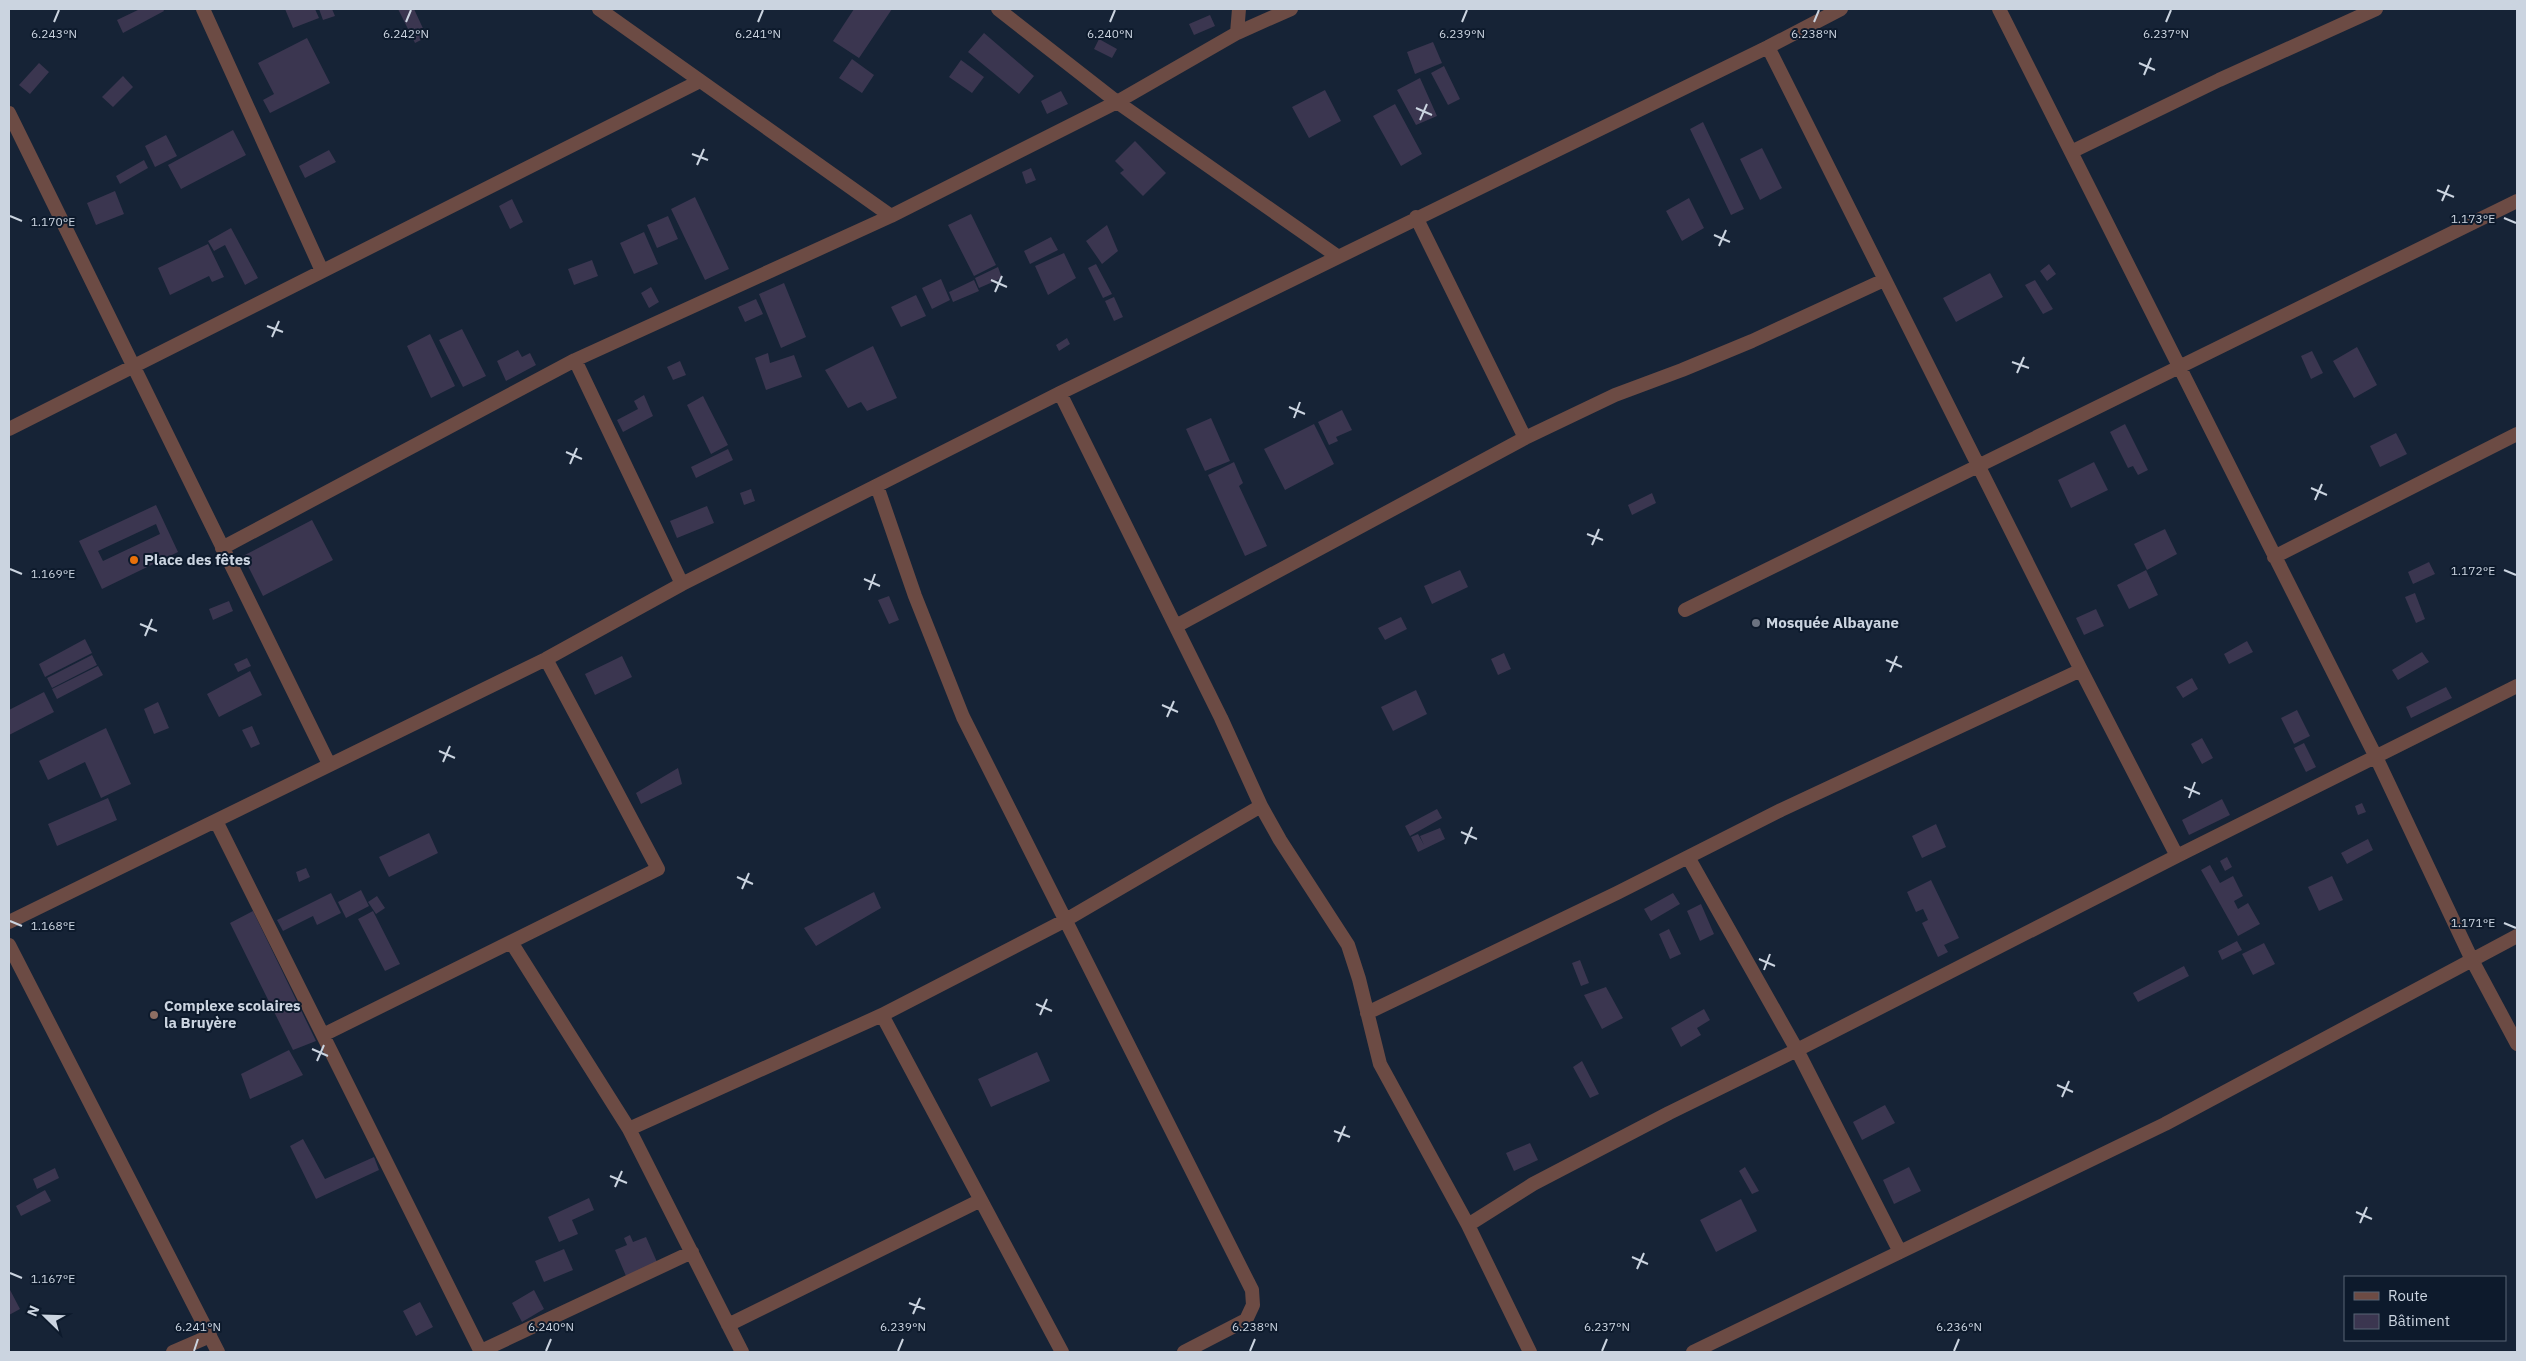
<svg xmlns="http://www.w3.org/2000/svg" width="2526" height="1361" font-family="'IBM Plex Sans',sans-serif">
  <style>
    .building { fill: #3b3650; fill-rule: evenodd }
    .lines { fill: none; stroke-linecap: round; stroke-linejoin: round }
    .minor { stroke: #6c4b44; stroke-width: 14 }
    .tertiary { stroke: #6c4b44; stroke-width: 14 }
    .ticks { fill: none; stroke: #cbd4e0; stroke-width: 2 }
    .food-dot { fill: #e8710a; stroke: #0d1a2c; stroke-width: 2 }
    .worship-dot { fill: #6b7280; stroke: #0d1a2c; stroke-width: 2 }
    .education-dot { fill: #8d6e63; stroke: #0d1a2c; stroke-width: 2 }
    .labels { text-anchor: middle; stroke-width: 4; stroke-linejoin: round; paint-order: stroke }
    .poi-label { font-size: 15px; font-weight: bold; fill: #cbd4e0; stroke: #0d1a2c; text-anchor: start }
    .ticks-label { font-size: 12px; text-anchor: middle; fill: #cbd4e0; stroke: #0d1a2c; stroke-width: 4; stroke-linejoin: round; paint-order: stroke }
  </style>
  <rect width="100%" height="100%" fill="#162336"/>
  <path class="building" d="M140,9H163L164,11L123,33L117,20Z
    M285,9H315L319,18L293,28Z
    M319,9H332L335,16L323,20Z
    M398,9H414L427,37L415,43Z
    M854,9H892L859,58L833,41Z
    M1210,15L1215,26L1194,35L1189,24Z
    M984,33L1034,76L1019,94L968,52Z
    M307,38L330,83L270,113L263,100L274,94L258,63Z
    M1099,39L1117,49L1112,58L1094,49Z
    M1433,42L1442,63L1415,74L1407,52Z
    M852,59L874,75L862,93L839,78Z
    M961,60L984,77L972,93L949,77Z
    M39,63L49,72L30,94L19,85Z
    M1444,66L1460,99L1448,105L1431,73Z
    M123,76L133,87L113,107L102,97Z
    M1420,78L1437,116L1416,125L1397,90Z
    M1325,90L1341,121L1309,138L1292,107Z
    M1061,91L1068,104L1047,114L1041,101Z
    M1395,104L1422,154L1401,166L1373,116Z
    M1703,122L1744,209L1731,215L1690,129Z
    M233,130L246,155L181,189L168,165Z
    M166,135L177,156L155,167L145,146Z
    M1135,141L1166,173L1143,196L1120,173L1124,170L1115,161Z
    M1762,148L1782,188L1760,200L1740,159Z
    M329,150L336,162L305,178L299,166Z
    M144,160L148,168L120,184L116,176Z
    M1031,168L1036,180L1026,184L1022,172Z
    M115,191L124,214L96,225L87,203Z
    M695,197L729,269L705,280L671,209Z
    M1689,198L1704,228L1682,241L1666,211Z
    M512,199L523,222L510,229L499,206Z
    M971,214L996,265L974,276L948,225Z
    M668,216L678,239L657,248L647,225Z
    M1107,225L1118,251L1102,264L1086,241Z
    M231,228L258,278L245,285L225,245L214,251L208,241Z
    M644,232L658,264L634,274L620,243Z
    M1051,237L1058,250L1030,264L1024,251Z
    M208,244L224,277L212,282L209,276L170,295L158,268Z
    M1064,253L1076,278L1048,295L1035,266Z
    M592,260L598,276L574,285L568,269Z
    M1096,264L1112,294L1103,298L1088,268Z
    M2049,264L2056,274L2047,281L2040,271Z
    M998,267L1002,278L979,288L975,278Z
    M1990,273L2003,297L1956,322L1943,298Z
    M941,279L950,300L932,309L922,288Z
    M974,280L979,291L953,302L949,292Z
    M2035,280L2053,309L2043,314L2025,285Z
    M784,283L806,337L781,348L759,294Z
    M651,287L659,302L649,308L641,293Z
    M916,295L926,316L901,327L891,307Z
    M1114,297L1123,317L1114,321L1105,301Z
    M756,299L763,314L745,322L738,307Z
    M462,329L486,376L463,387L439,340Z
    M430,334L455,386L431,398L407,346Z
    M1067,338L1070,344L1059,351L1056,345Z
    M873,346L897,398L867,411L861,402L848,408L825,370Z
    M2357,347L2377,385L2354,398L2333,361Z
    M518,350L522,357L530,353L536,365L506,381L497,361Z
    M2312,351L2323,373L2311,379L2301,356Z
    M768,353L770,363L794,355L802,377L766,390L755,358Z
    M680,361L686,375L673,380L667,367Z
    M644,395L653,416L623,432L617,420L638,409L634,401Z
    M703,396L728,445L711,454L687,405Z
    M1342,410L1352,430L1336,437L1338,441L1329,445L1318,422Z
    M1211,418L1230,461L1205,471L1186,429Z
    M1314,424L1334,464L1285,490L1264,449Z
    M2125,424L2148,470L2138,475L2133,466L2128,468L2110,432Z
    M2396,433L2407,454L2380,467L2370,446Z
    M728,449L733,460L696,478L691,467Z
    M1234,462L1243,483L1239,486L1267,546L1245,556L1208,475Z
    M2094,462L2108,490L2071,508L2058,480Z
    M751,489L755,501L744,505L740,493Z
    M1652,493L1656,503L1632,515L1628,505Z
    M156,505L178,552L102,589L79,541ZM156,524L160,534L103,561L98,551Z
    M707,506L714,523L677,538L670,521Z
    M312,520L333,560L263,596L243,556Z
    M2165,529L2177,554L2147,570L2134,544Z
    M2429,562L2435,574L2413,584L2408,572Z
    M1460,570L1468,587L1432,604L1424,586Z
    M2146,570L2158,595L2129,609L2117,585Z
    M2415,593L2425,619L2416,623L2405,597Z
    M889,596L899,620L889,624L878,600Z
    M229,601L233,611L213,620L209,609Z
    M2096,609L2104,626L2084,635L2076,618Z
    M1401,617L1407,629L1385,640L1378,628Z
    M85,639L92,653L45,677L39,664Z
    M2247,641L2253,652L2229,664L2224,654Z
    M2422,652L2429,662L2398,680L2392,670Z
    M1504,653L1511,669L1498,675L1491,659Z
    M92,655L97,665L52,688L47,678Z
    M622,656L632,677L595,695L585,674Z
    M247,658L251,666L238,672L234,664Z
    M98,666L103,675L57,699L52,689Z
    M250,671L262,695L219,717L207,694Z
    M2192,678L2198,689L2183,698L2176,687Z
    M2446,687L2452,698L2411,718L2406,707Z
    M1416,690L1427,714L1393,731L1381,707Z
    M44,692L54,712L9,735V710Z
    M158,702L169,728L154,734L144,709Z
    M2297,710L2310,736L2294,744L2281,718Z
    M252,726L260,744L251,748L242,730Z
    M106,728L131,784L101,798L85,762L48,780L39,761Z
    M2202,738L2213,758L2202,764L2191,744Z
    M2304,743L2316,767L2306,772L2294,748Z
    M678,768L682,784L641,804L636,793Z
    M108,798L117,820L57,846L48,824Z
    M2222,799L2230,815L2189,835L2182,820Z
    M2362,803L2366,812L2358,815L2355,806Z
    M1437,809L1442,818L1410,836L1405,826Z
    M1936,824L1946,847L1922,858L1912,836Z
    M1440,828L1445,839L1418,852L1411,837L1418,834L1424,845L1420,836Z
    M429,833L438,853L389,877L379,857Z
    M2368,839L2373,850L2347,864L2341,853Z
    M2227,857L2232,867L2225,871L2220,861Z
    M2210,865L2220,883L2233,876L2243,896L2234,901L2238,909L2248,903L2260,924L2238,936L2201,870Z
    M306,868L310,877L299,882L296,872Z
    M2332,876L2343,900L2319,911L2308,887Z
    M1931,880L1959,938L1944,945L1948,952L1938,957L1922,923L1928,920L1923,909L1916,912L1907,892Z
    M361,890L369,906L346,918L338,902Z
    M874,892L881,908L816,946L804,928Z
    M331,893L341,913L317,925L313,916L283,931L277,920Z
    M1673,893L1680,904L1651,921L1644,909Z
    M377,896L385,908L376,914L368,902Z
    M1701,904L1714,934L1700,941L1687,911Z
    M253,911L316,1041L293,1050L230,923Z
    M373,911L400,964L385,971L358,919Z
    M1669,929L1681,954L1670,959L1659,934Z
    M2237,941L2242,950L2222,960L2218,951Z
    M2264,943L2275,964L2253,975L2242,954Z
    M1580,960L1589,983L1581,986L1572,963Z
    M2184,966L2189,976L2138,1002L2133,993Z
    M1606,987L1623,1018L1602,1029L1584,995Z
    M1704,1009L1710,1020L1697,1028L1701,1035L1681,1047L1671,1028Z
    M289,1050L303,1075L250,1099L241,1074Z
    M1037,1052L1050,1081L991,1107L978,1079Z
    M1582,1061L1599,1094L1590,1098L1573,1067Z
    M1885,1105L1895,1123L1862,1140L1853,1122Z
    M303,1139L325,1179L374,1157L379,1170L316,1199L290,1146Z
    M1530,1143L1538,1160L1514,1171L1506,1153Z
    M1745,1167L1759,1191L1752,1194L1739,1171Z
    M1909,1167L1921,1191L1894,1204L1883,1180Z
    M55,1168L59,1178L37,1189L33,1179Z
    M45,1190L51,1201L21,1216L16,1206Z
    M589,1198L594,1210L572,1220L578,1234L559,1242L548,1217Z
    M1741,1199L1757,1231L1716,1252L1700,1220Z
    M630,1235L633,1242L646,1237L657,1262L626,1276L615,1250L627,1245L624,1238Z
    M564,1249L573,1270L544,1282L535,1261Z
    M9,1288L20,1309L9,1315Z
    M534,1290L544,1309L522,1322L512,1303Z
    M420,1302L433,1327L416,1336L403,1311Z"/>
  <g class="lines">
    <path class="minor" d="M203,9L322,271
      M599,9L891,216
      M998,9L1117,102L1337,256
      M1999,9L2376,757L2472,960L2517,1044
      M1237,33L1239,9
      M1768,47L2081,670L2177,856
      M9,113L329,764
      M2071,152L2219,80L2376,9
      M1416,217L1525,438
      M575,360L682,584
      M1060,393L1221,718L1261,806L1280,840L1348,945L1359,979L1380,1064L1468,1225L1530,1352
      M9,429L700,81
      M877,486L915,596L963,717L1252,1290L1253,1305L1246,1320L1184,1352
      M222,548L575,360L891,216L1117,102L1237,33L1291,9
      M2274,557L2517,434
      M1685,610L2517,201
      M1176,626L1525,438L1615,395L1682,370L1752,341L1884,280
      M216,821L481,1352
      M1688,857L1797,1050L1900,1252
      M9,922L546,659L682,584L1060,393L1768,47L1841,9
      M511,942L629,1129L742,1352
      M1367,1013L1617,893L1781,810L2081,670
      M882,1015L1062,1352
      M323,1035L658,869L546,659
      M629,1129L882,1015L1064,921L1261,806
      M1468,1225L1533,1184L1669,1113L1797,1050L2177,856L2517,686
      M728,1325L981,1200
      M481,1351L692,1252
      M173,1352L210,1336
      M1693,1352L2165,1124L2517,936"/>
    <path class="tertiary" d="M9,945L218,1352"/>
  </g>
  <path class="ticks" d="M54,22L59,10M406,22L411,10M758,22L763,10M1110,22L1115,10M1462,22L1467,10M1814,22L1819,10M2166,22L2171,10M2139,63L2155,70M2144,75L2151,58M1416,108L1432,115M1420,120L1427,104M692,154L708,160M697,165L704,149M2437,190L2454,197M2442,201L2449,185M10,216L22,221M2504,218L2516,223M1714,235L1730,242M1719,246L1726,230M991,280L1007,287M995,292L1002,276M267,326L283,332M272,337L279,321M2012,362L2029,368M2017,373L2024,357M1289,407L1305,414M1294,418L1300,402M566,452L582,459M570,464L577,448M2311,488L2327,495M2315,500L2322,484M1587,534L1603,540M1592,545L1599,529M10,569L22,574M2504,570L2516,575M864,579L880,586M869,590L875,574M140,624L157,631M145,636L152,619M1886,660L1902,667M1890,672L1897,656M1162,705L1178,712M1167,717L1174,701M439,751L455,758M443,762L450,746M2184,787L2200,794M2189,798L2195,782M1461,832L1477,839M1465,844L1472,827M737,877L753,884M742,889L749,873M10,921L22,926M2504,923L2516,928M1759,959L1775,966M1764,970L1770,954M1036,1004L1052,1011M1040,1015L1047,999M312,1049L328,1056M317,1061L324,1045M2057,1085L2073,1092M2062,1097L2069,1081M1334,1131L1350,1137M1338,1142L1345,1126M610,1176L627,1183M615,1187L622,1171M2356,1212L2372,1219M2360,1223L2367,1207M1632,1257L1648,1264M1637,1269L1644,1253M10,1273L22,1278M909,1303L925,1309M913,1314L920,1298M194,1351L198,1339M546,1351L551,1339M898,1351L903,1339M1250,1351L1255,1339M1602,1351L1607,1339M1954,1351L1959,1339"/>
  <circle class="food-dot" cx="134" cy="560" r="5"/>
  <circle class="worship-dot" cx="1756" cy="623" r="5"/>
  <circle class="education-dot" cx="154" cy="1015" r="5"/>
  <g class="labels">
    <g class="poi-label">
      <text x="144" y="565">Place des fêtes</text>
      <text x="1766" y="628">Mosquée Albayane</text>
      <text x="164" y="1011">Complexe scolaires<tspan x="164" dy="17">la Bruyère</tspan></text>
    </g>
  </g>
  <g class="ticks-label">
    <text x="54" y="38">6.243°N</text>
    <text x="2166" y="38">6.237°N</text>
    <text x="406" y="38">6.242°N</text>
    <text x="758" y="38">6.241°N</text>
    <text x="1110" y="38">6.240°N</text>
    <text x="1462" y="38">6.239°N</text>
    <text x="1814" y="38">6.238°N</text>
    <text x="2473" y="223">1.173°E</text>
    <text x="53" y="226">1.170°E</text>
    <text x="2473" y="575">1.172°E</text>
    <text x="53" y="578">1.169°E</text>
    <text x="2473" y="927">1.171°E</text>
    <text x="53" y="930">1.168°E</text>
    <text x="53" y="1283">1.167°E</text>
    <text x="198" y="1331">6.241°N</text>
    <text x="551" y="1331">6.240°N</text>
    <text x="903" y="1331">6.239°N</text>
    <text x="1255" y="1331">6.238°N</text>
    <text x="1607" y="1331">6.237°N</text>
    <text x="1959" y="1331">6.236°N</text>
  </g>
  <rect width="2526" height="1361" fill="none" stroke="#cbd4e0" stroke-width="20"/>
  <rect x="2344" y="1276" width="162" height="65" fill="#0d1a2c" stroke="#596474"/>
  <rect x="2354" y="1292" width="25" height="8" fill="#6c4b44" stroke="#596474"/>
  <text x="2388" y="1301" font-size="15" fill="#cbd4e0">Route</text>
  <rect x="2354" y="1314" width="25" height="15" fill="#3b3650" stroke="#596474"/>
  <text x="2388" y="1326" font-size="15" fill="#cbd4e0">Bâtiment</text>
  <g transform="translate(45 1316) rotate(293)" stroke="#0d1a2c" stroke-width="4" paint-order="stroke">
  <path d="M0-4L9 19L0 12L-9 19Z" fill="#cbd4e0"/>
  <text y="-8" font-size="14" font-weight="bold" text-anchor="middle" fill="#cbd4e0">N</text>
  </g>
</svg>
